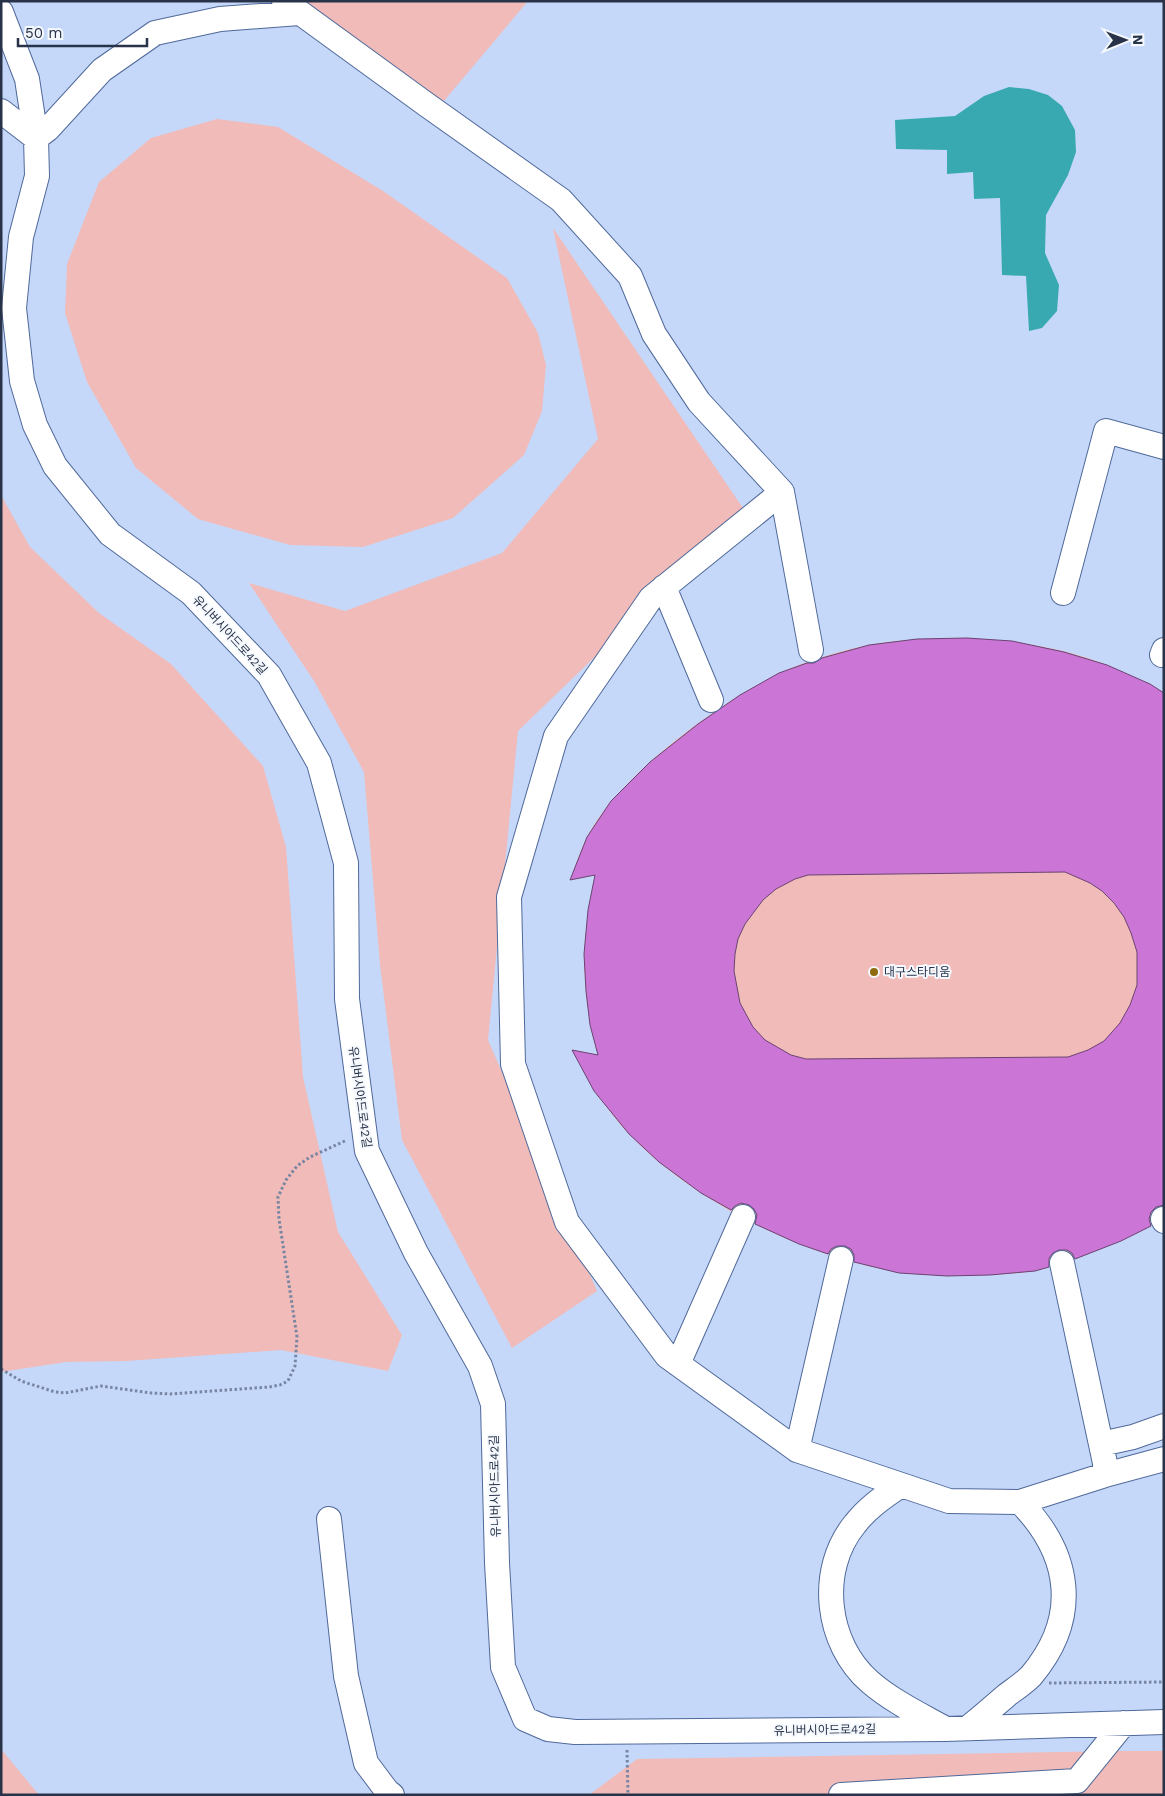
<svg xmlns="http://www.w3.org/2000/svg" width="1165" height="1796" font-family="'Work Sans','Noto Sans KR',sans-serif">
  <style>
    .green { fill: #f0bbb8 }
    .water { fill: #39a9b1 }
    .building { fill: #cb75d7; stroke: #6a4470; fill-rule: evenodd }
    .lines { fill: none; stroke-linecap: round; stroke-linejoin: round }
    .minor-casing { stroke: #4f699a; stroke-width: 26 }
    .path { stroke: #7886a3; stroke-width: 3; stroke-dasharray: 2.5 2.5; stroke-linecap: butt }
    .minor { stroke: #fff; stroke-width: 24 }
    .poi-dot { fill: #906a0f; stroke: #f5f9fe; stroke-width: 2 }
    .labels { text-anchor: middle; stroke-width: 4; stroke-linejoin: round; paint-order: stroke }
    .street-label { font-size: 12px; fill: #283349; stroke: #f5f9fe }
    .poi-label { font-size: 12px; fill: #283349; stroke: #f5f9fe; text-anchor: start }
  </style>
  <rect width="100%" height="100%" fill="#c6d8fa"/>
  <path class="green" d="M302,1H528L443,102Z
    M217,119L278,127L383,191L507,278L538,333L546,365L542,411L524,455L453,518L363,547L290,545L198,519L136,468L87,382L65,313L67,264L99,182L151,138Z
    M553,228L749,517L660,594L518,731L488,1040L597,1291L512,1348L402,1140L380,965L364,772L314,681L249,583L345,611L502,553L598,439Z
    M1,495L30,547L99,613L171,664L263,766L286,847L303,1077L338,1232L402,1335L388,1371L281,1350L126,1361L66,1362L1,1372Z
    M967,638C1014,641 1064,647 1109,666C1127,674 1145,684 1164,693V1219C1130,1236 1096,1253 1059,1263C1051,1266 1043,1269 1034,1271C999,1276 963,1276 928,1274C918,1274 908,1274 898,1272C807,1258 693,1202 629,1134C605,1109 588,1080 572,1050L598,1055C589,1022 584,989 584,955C585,930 592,901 595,875L570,880C576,866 580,851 587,837C618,776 717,704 778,674C805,661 839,651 868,645C901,639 934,639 967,638Z
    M1,1749L39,1795H1Z
    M1119,1751H1164V1795H589L637,1759Z"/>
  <path class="water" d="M1009,87L1029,89L1048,95L1062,106L1075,130L1076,152L1068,175L1046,215L1045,253L1059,285L1057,311L1042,328L1029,331L1026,276L1002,275L1000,198L974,199L973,172L947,174V150L896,149L895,120L955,116L984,96Z"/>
  <path class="building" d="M967,638L1012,641L1064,652L1107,665L1150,684L1164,693V1205L1156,1207L1151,1212L1149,1219L1151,1226L1121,1241L1075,1259L1072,1253L1067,1250H1059L1053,1253L1049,1258V1267L1035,1271L990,1275L947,1276L899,1273L854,1262V1255L851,1249L845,1246H837L831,1249L828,1254L799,1244L755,1224L757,1215L754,1209L749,1205L741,1203L735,1206L731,1210L701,1193L659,1162L629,1134L594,1091L572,1050L598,1055L590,1025L586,991L584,954L588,910L595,875L570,880L587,837L611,801L650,762L698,724L740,695L779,673L807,663H814L822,658L869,645L917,639ZM1065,872L1090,883L1102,891L1114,903L1124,917L1131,933L1137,952V985L1130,1005L1120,1023L1104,1041L1088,1050L1068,1057L806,1059L791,1055L765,1040L753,1027L740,1003L734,971L735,954L738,939L745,924L763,900L776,889L795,879L808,875Z"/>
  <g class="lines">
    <g class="minor-casing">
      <path id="minor" d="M284,1L427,105L561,200L630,276L654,334L699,402L782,492L811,650
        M1,12L27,79L36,138L37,176L21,237L14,308L22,381L35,425L55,466L110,534L191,593L269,675L319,763L346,863L347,999L367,1151L416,1253L480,1366L493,1404L497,1563L503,1667L525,1719L548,1729L575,1732L945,1729L1164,1722
        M1,111L36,138L48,129L102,70L155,33L220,19L299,13
        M782,492L651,598L556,736L509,897L513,1064L567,1222L667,1356L797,1450L949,1501L1020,1502L1105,1475L1164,1459
        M664,587L711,700
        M1063,593L1106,431L1164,447
        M1162,655L1164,650
        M1163,1219L1164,1221
        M1062,1263L1105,1463V1475
        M678,1364L743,1217
        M1101,1444L1133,1437L1164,1426
        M797,1450L841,1259
        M901,1485C884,1497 868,1507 855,1524C817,1570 826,1644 870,1682C892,1701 919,1714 944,1728
        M329,1519L346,1676L366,1763L387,1791L392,1795
        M969,1727C982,1717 994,1706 1007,1695C1015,1689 1024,1683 1031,1676C1080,1618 1072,1555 1020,1502
        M841,1795L1077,1781L1124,1723"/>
    </g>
    <path class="path" d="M1,1369L21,1381L55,1392L65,1393L101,1386L151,1393L170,1394L269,1387L280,1385L288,1381L295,1366L297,1337L279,1219L278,1197L286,1180L297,1166L310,1157L347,1140
      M1049,1683L1164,1682
      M627,1750L628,1795"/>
    <use href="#minor" class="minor"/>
  </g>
  <circle class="poi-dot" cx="874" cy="972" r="5"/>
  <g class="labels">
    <g class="street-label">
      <text transform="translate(230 635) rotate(47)" y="4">유니버시아드로42길</text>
      <text transform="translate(360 1097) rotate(82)" y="4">유니버시아드로42길</text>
      <text transform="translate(495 1486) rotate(-91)" y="4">유니버시아드로42길</text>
      <text transform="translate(825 1730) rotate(-1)" y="4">유니버시아드로42길</text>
    </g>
    <g class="poi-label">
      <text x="884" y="976">대구스타디움</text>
    </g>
  </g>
  <rect width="1165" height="1796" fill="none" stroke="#283349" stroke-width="5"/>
  <g transform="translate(1125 40) rotate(89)" stroke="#f5f9fe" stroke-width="4" paint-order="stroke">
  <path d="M0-4L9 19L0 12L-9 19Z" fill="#283349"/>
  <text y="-8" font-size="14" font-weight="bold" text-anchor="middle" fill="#283349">N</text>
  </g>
  <path d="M18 38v8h129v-8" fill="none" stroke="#283349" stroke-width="2.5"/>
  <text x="25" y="38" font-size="15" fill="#283349" stroke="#f5f9fe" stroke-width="4" paint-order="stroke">50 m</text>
</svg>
